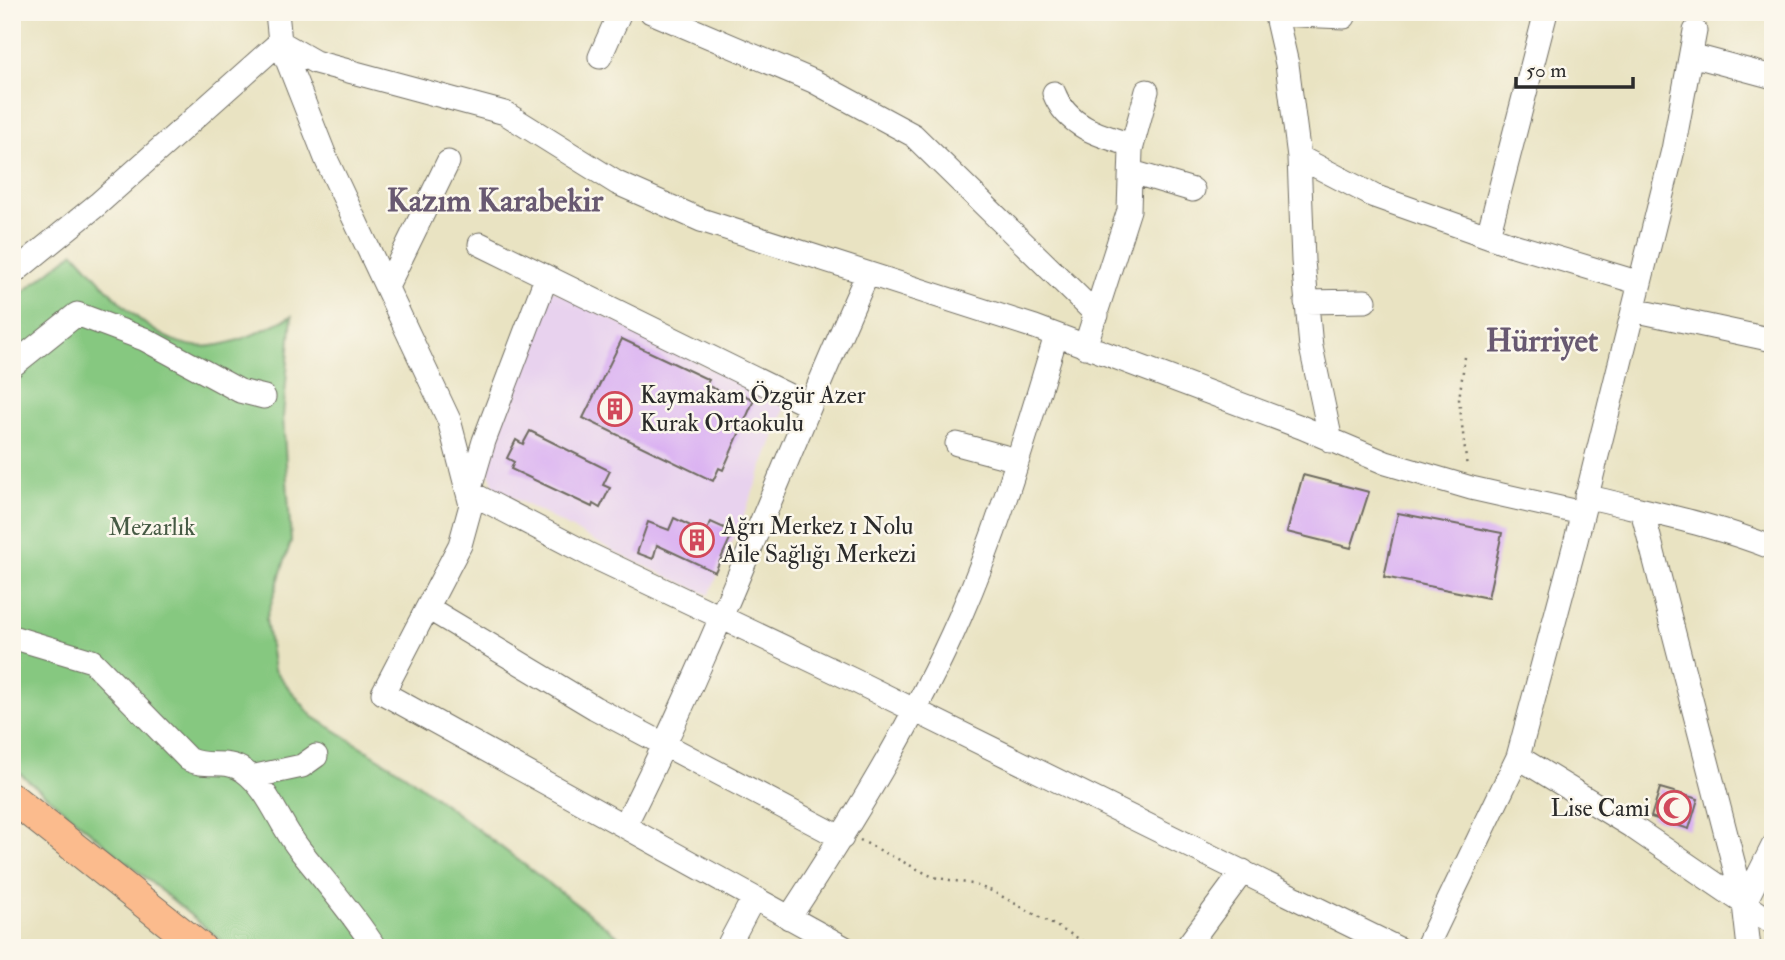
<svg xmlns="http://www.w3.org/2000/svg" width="1785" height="960" font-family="'IM FELL Double Pica',serif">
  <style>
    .built { fill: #e8d2ee }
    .green { fill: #86c880; stroke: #587a56; stroke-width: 2 }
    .building { fill: #d9aff2 }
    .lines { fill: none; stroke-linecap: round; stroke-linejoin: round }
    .minor-casing { stroke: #6e6b60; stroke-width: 25 }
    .major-casing { stroke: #6e6b60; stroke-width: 32 }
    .path { stroke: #6e6b60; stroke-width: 2.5; stroke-dasharray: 2 5; stroke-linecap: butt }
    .minor { stroke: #fff; stroke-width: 23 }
    .major { stroke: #fbbb8d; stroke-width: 30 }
    .labels { text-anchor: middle; stroke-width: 5; stroke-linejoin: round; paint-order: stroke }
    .poi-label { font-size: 24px; fill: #2b2b2b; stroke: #fbf7ec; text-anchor: start }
    .park-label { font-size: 24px; fill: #465a44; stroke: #fbf7ec }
    .district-label { font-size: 32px; font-weight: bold; fill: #685971; stroke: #fbf7ec }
  </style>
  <rect width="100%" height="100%" fill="#fbf7ec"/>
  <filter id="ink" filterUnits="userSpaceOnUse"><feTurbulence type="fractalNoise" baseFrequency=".0143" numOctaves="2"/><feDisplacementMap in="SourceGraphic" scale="14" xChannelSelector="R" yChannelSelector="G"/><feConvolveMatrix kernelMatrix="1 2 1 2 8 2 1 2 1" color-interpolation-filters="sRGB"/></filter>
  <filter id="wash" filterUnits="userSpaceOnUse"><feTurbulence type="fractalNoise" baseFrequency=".00686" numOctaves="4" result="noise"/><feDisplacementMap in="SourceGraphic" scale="28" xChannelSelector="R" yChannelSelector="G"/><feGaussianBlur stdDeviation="1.57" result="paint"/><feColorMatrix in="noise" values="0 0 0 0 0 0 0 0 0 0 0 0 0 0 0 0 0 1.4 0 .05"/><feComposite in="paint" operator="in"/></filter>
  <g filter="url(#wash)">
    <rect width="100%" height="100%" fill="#e9e3c2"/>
    <path class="built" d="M551,289L786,406L742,520L709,595L627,558L495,488L483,457Z"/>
    <path class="green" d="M74,252C109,289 155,353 212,346C240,343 267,328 292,316L283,417L291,541L266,620L274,670L312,716L406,775L634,948H230L12,767V301Z"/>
    <g id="blocks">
      <path class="building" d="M622,339L709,380L706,385L733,397L736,391L754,400L723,470L719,468L713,481L583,418Z
        M530,431L610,471L603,485L610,488L600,508L593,504L592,507L511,469L514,462L507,458L516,440L523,444Z
        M1303,475L1369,492L1351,548L1287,532Z
        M1398,513L1502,533L1488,598L1384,577Z
        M674,518L705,533L711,522L733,532L715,572L657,545L653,559L637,553L648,522L669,530Z
        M1660,788L1698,799L1689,829L1651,817Z"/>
    </g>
  </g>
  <g filter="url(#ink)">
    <use href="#blocks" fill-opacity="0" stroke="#6e6b60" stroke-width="2"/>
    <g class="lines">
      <g class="minor-casing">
        <path id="minor" d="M277,12L280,42L327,161L449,420L471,505L460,545L383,693L845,948
          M651,12L813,81L913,135L1097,315
          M1275,12L1287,64L1299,157L1303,261L1311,347L1331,441
          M1275,14L1344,17
          M1691,55L1773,77
          M600,57L620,12
          M1054,93C1067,127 1101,136 1132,145
          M1299,157L1374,196L1510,244L1640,283
          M1132,172L1193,190
          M1488,236L1546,12
          M480,244L808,405
          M12,274L98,204L280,42L315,62L505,113L617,183L701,220L1035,327L1301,427L1386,463L1471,488L1582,513
          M546,278L484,441L469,492L590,555L853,680L1397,948
          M387,287L448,162
          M1306,302L1365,301
          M1633,310L1773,340
          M1085,347L1129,210L1131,150L1147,91
          M12,366L77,314L144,339L240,391L264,397
          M957,444L1017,460
          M1586,496C1649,512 1713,524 1773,548
          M1642,510L1744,904L1749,948
          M428,608L595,708L842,838
          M12,637L92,661L188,759C205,769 227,758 244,771C270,790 280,826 300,850C326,883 352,912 375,948
          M1518,757L1631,826L1773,923
          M251,777L302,766L316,756
          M625,825C716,646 784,458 867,275
          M1744,904L1773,846
          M789,918C852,822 914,722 960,617C1000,526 1027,430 1056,336
          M727,948L753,899
          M1186,948L1243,871
          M1426,948L1518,757L1576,540L1673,150L1695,31"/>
      </g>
      <g class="major-casing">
        <path id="major" d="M12,798L201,948"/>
      </g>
      <path class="path" d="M1465,357L1459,399L1467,468
        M860,840L933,877L972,884L992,891L1096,948"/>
      <use href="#minor" class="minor"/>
      <use href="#major" class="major"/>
    </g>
  </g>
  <defs>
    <g id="building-ring" transform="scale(1.75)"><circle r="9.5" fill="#fbf7ec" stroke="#d1495b" stroke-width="1.5"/><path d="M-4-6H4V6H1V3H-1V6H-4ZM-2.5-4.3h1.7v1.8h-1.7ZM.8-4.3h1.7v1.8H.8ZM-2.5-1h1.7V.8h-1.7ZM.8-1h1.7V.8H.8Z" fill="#d1495b"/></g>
    <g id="mosque-ring" transform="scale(1.75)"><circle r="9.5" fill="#fbf7ec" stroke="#d1495b" stroke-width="1.5"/><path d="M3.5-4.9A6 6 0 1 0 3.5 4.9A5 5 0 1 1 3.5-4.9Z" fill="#d1495b"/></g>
  </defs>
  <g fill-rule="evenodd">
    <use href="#building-ring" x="615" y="409"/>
    <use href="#building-ring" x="697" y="540"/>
    <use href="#mosque-ring" x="1674" y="808"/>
  </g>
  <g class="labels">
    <g class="poi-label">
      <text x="640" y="403">Kaymakam Özgür Azer<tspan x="640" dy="28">Kurak Ortaokulu</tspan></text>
      <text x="722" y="534">Ağrı Merkez 1 Nolu<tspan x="722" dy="28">Aile Sağlığı Merkezi</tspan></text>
      <text x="1650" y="816" text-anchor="end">Lise Cami</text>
    </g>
    <g class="park-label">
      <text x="152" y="535">Mezarlık</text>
    </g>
    <g class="district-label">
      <text x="495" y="211">Kazım Karabekir</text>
      <text x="1542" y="351">Hürriyet</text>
    </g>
  </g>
  <rect width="1785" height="960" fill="none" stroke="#fbf7ec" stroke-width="42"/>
  <path d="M1516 77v10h117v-10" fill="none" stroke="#2b2b2b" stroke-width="3.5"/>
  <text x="1526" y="77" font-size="21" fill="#2b2b2b" stroke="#fbf7ec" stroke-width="5" paint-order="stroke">50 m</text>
</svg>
